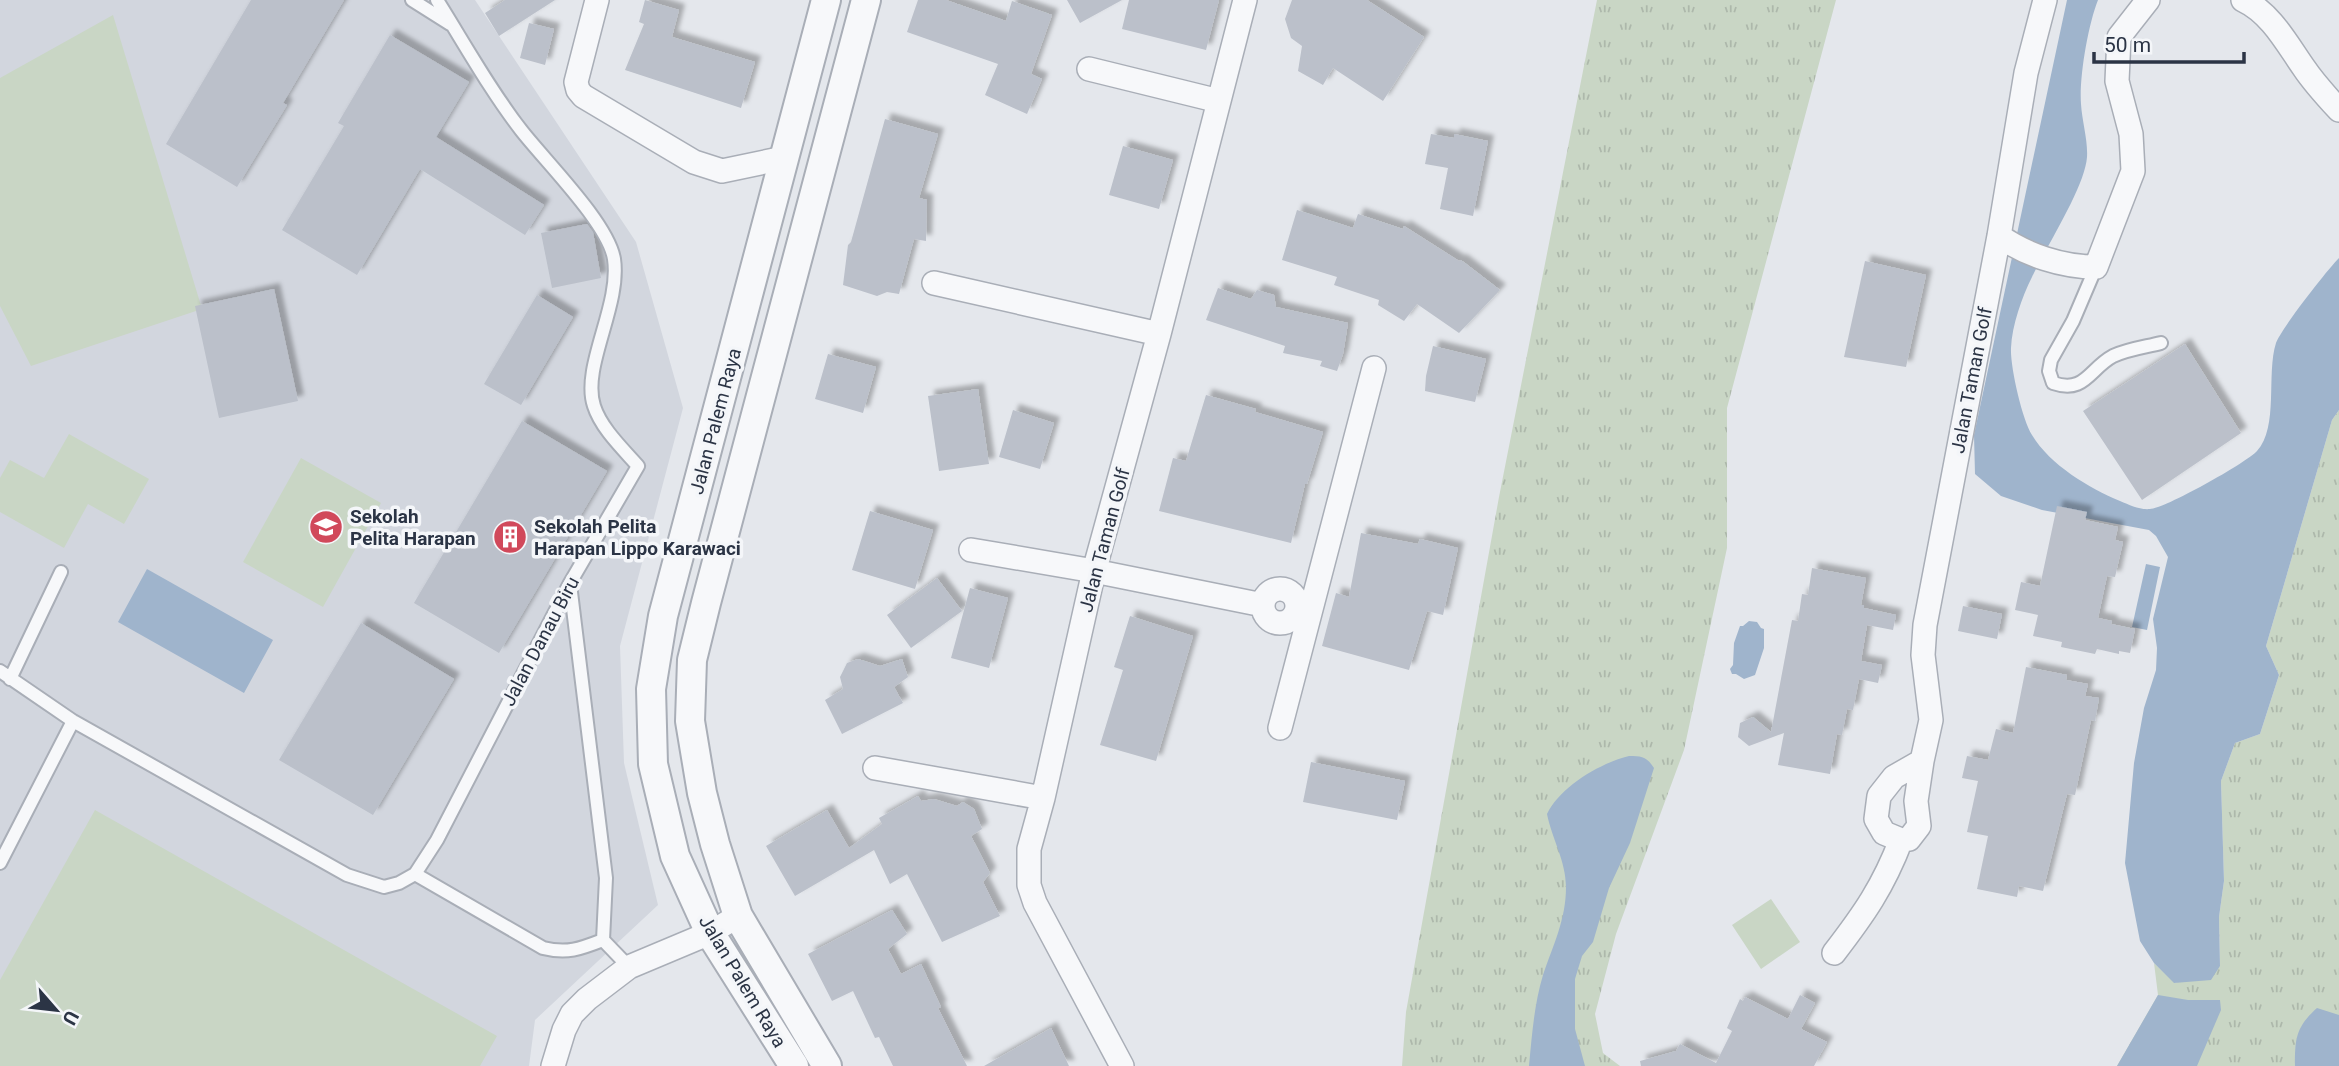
<svg xmlns="http://www.w3.org/2000/svg" width="2339" height="1066" font-family="Roboto,sans-serif">
  <style>
    .built { fill: #d2d6de }
    .grass { fill: url(#grass-tufts) }
    .pitch { fill: #c9d6c5 }
    .water { fill: #9fb4cc }
    .building { fill: #bbc0ca; filter: url(#shadow) }
    .lines { fill: none; stroke-linecap: round; stroke-linejoin: round }
    .service-casing { stroke: #a9aeb7; stroke-width: 16 }
    .minor-casing { stroke: #a9aeb7; stroke-width: 26 }
    .tertiary-casing { stroke: #a9aeb7; stroke-width: 32 }
    .service { stroke: #f7f8fa; stroke-width: 12 }
    .minor { stroke: #f7f8fa; stroke-width: 23 }
    .tertiary { stroke: #f7f8fa; stroke-width: 28 }
    .labels { text-anchor: middle; stroke-width: 7; stroke-linejoin: round; paint-order: stroke }
    .street-label { font-size: 19px; fill: #2b3445; stroke: #f4f6f9 }
    .poi-label { font-size: 19px; font-weight: bold; fill: #2b3445; stroke: #f4f6f9; text-anchor: start }
  </style>
  <defs>
    <pattern id="grass-tufts" width="24" height="20" patternUnits="userSpaceOnUse" patternTransform="scale(1.75)"><rect width="24" height="20" fill="#c9d6c5"/><path d="M3 7l-1-3M5 7V3M7 7l1-3M15 17l-1-3M17 17v-4M19 17l1-3" fill="none" stroke="#adb8ab"/></pattern>
    <filter id="shadow"><feDropShadow dx="6" dy="-6" stdDeviation="2" flood-color="#0004"/></filter>
  </defs>
  <rect width="100%" height="100%" fill="#e4e7ec"/>
  <path class="built" d="M0,0H475L636,242L683,408L620,646L624,763L658,905L535,1020L529,1066H0Z"/>
  <path class="grass" d="M1597,0H1836L1727,408V548L1684,750L1616,934L1595,1014L1603,1053L1620,1066H1402L1406,1012L1499,497Z
    M2339,410V1066H2117L2158,995L2154,963L2175,983L2220,966L2219,917L2224,881L2221,781L2235,743L2260,734L2279,675L2266,646L2332,420Z"/>
  <path class="pitch" d="M113,15L202,309L31,366L0,306V78Z
    M69,434L149,479L124,524L88,504L64,548L0,512V478L10,460L44,478Z
    M301,458L381,503L323,607L243,562Z
    M95,810L497,1036L480,1066H0V980Z
    M1771,899L1800,942L1761,969L1732,925Z"/>
  <path class="water" d="M2067,0H2098C2088,25 2079,78 2081,104C2082,121 2088,140 2087,157C2085,187 2046,247 2032,277C2022,297 2012,325 2011,348C2010,366 2022,419 2032,435C2050,465 2089,488 2120,501C2130,505 2139,510 2150,509C2164,509 2246,463 2257,451C2279,427 2266,374 2276,343C2281,329 2327,270 2339,258V410L2332,420L2266,646L2279,675L2260,734L2235,743L2221,781L2224,881L2219,917L2220,966L2211,980L2174,983L2154,963L2140,941L2125,863L2134,763L2144,708L2156,670L2157,648L2153,619L2168,557L2156,536L2149,530L2042,510L2001,496L1975,474L1974,435Z
    M2146,564L2160,567L2147,630L2132,627Z
    M147,569L273,640L244,693L118,622Z
    M1749,621L1757,622L1761,628L1764,629V648L1755,675L1744,679L1736,674H1732L1730,669L1733,665L1734,643L1740,626H1743Z
    M1629,756C1642,756 1647,757 1654,768L1630,843L1609,888L1593,942L1582,956L1575,979V1029L1585,1066H1529C1532,1035 1534,1005 1543,975C1553,945 1566,920 1566,887C1566,861 1552,839 1547,814C1560,787 1600,763 1629,756Z
    M2158,995L2188,1000H2220L2221,1010L2197,1066H2117Z
    M2317,1008L2339,1015V1066H2295C2295,1038 2296,1027 2317,1008Z"/>
  <path class="building" d="M251,0H344L283,103L287,105L237,187L166,144Z
    M505,0H555L499,36L485,13Z
    M645,0L679,10L672,37L755,62L741,108L625,70L644,24L639,22Z
    M918,0H946L1006,21L1012,1L1052,15L1031,74L1042,79L1027,114L985,95L998,64L907,32Z
    M1067,0H1122L1080,23Z
    M1129,0H1219L1206,50L1122,29Z
    M1292,0H1367L1424,37L1383,101L1333,68L1323,85L1298,71L1302,46L1291,38L1285,19Z
    M529,23L554,29L545,65L520,58Z
    M390,35L469,82L436,137L544,205L525,235L420,169L357,275L282,230L344,126L338,123Z
    M885,119L938,134L919,198L927,200L926,241L914,239L899,294L887,292L877,296L843,285L848,245L851,242Z
    M1431,134L1454,138V134L1488,141L1473,216L1440,209L1448,168L1425,164Z
    M1123,146L1173,160L1159,209L1109,195Z
    M1297,210L1353,228L1358,214L1403,229L1404,226L1459,261L1461,260L1500,290L1459,333L1417,304L1404,321L1378,305L1379,300L1334,285L1337,277L1282,260Z
    M587,224L593,232L601,278L552,288L541,233Z
    M1865,261L1926,275L1906,367L1844,357Z
    M1218,288L1251,299L1257,290L1274,295L1276,307L1348,323L1343,354L1337,371L1320,366L1322,361L1283,353L1285,346L1206,320Z
    M274,289L298,401L219,418L195,306Z
    M537,295L573,317L521,405L484,384Z
    M2185,344L2241,433L2142,500L2083,411Z
    M1433,346L1486,359L1475,402L1425,391L1426,376Z
    M828,354L876,367L863,413L815,399Z
    M978,389L989,464L939,471L928,396Z
    M1206,395L1256,409L1255,412L1323,432L1307,484H1305L1291,543L1159,511L1173,458L1186,461Z
    M1013,410L1054,423L1040,469L999,457Z
    M522,421L607,471L499,653L414,603Z
    M2057,506L2087,512L2085,520L2118,527L2115,540L2123,542L2115,577L2107,576L2098,618L2112,621L2111,624L2135,629L2130,653L2119,651V654L2097,649L2095,654L2061,647L2062,642L2033,636L2038,615L2015,610L2021,582L2040,586Z
    M870,511L933,530L915,589L852,570Z
    M1361,533L1418,544L1420,539L1458,548L1443,615L1427,611L1409,670L1322,646L1336,593L1349,597Z
    M1812,568L1866,578L1861,605H1864V608L1896,615L1893,630L1867,625L1861,661L1882,665L1878,683L1859,679L1853,710L1847,709L1842,735L1837,734L1830,774L1778,765L1784,733L1749,746L1738,737L1740,723L1753,717L1771,732L1792,620L1798,621L1802,594L1808,595Z
    M937,578L962,611L911,648L887,615Z
    M970,588L1008,598L989,668L951,658Z
    M1963,606L2002,614L1997,639L1958,631Z
    M1130,616L1193,636L1156,761L1100,745L1123,670L1114,667Z
    M361,623L454,679L373,815L279,760Z
    M858,659L880,666L902,659L908,677L894,687L903,703L842,734L825,700L843,689L840,677L847,663Z
    M2026,667L2067,675L2066,680L2088,684L2085,696L2099,698L2095,721L2091,720L2075,795L2067,794L2043,891L2019,886L2017,897L1977,889L1988,836L1967,832L1978,781L1962,778L1967,756L1988,760L1996,729L2013,733Z
    M1311,762L1405,781L1397,820L1303,802Z
    M918,796L921,801L934,799L957,806L963,802L974,809L982,829L971,836L990,873L983,882L1000,916L942,942L907,874L890,884L874,850L795,896L766,846L827,810L849,848L882,824L879,818Z
    M892,910L907,934L888,949L901,974L921,964L941,1007L938,1008L967,1066H893L879,1037L875,1038L853,991L832,1001L808,954Z
    M1800,995L1815,1003L1801,1029L1827,1042L1814,1066H1641L1640,1061L1676,1051L1680,1044L1716,1063L1732,1031L1727,1028L1740,999L1743,1001L1745,997L1788,1019Z
    M1051,1028L1069,1066H984Z"/>
  <g class="lines">
    <g class="service-casing">
      <path id="service" d="M412,0L450,24
        M2096,267L2073,321L2051,360L2049,371L2053,383C2085,394 2089,369 2113,356C2128,349 2145,347 2161,343
        M570,584L606,878L603,940L629,967
        M0,671L73,721L347,875L384,887L399,883L415,874L437,840L570,583L638,466C622,448 601,428 594,406C581,367 621,306 614,259C608,223 545,161 521,130C490,90 464,43 437,0
        M10,679L61,572
        M0,863L73,721
        M415,874L543,948C567,954 580,949 603,940"/>
    </g>
    <g class="minor-casing">
      <path id="minor" d="M597,0L576,82L578,90L583,96L694,162L722,171L784,158
        M2243,0C2271,13 2287,44 2304,68C2314,83 2327,97 2339,110
        M1089,69L1219,101
        M1999,236C2026,255 2062,267 2096,267L2133,171L2131,134L2117,81L2119,37L2148,0
        M934,283L1159,334
        M971,550L1094,571L1263,605
        M1263 606a17 17 0 1 1 34 0a17 17 0 1 1-34 0Z
        M1280,728L1374,368
        M1922,761L1894,777L1879,796L1876,819L1884,833L1901,840L1909,839L1919,826L1916,801L1922,761L1931,720L1923,655L1925,625L1999,236L2026,73L2045,0
        M875,768L1043,798
        M1834,953C1864,914 1883,887 1901,840
        M553,1066L564,1030L572,1014L587,999L629,967L710,933L738,916
        M1122,1066L1035,903L1029,885V849L1043,798L1094,571L1159,334L1245,0"/>
    </g>
    <g class="tertiary-casing">
      <path id="tertiary" d="M794,1066L710,933L675,856L653,764L651,689L663,616L826,0
        M827,1066L738,916L715,844L702,793L690,721L692,660L706,603L866,0"/>
    </g>
    <use href="#service" class="service"/>
    <use href="#minor" class="minor"/>
    <use href="#tertiary" class="tertiary"/>
  </g>
  <defs>
    <g id="school-disc" transform="scale(1.75)"><circle r="9.5" fill="#d1495b" stroke="#f4f6f9"/><path d="M0-5L7-2L0 1L-7-2ZM-4 1L0 2.5L4 1V4Q0 6-4 4Z" fill="#fff"/></g>
    <g id="building-disc" transform="scale(1.75)"><circle r="9.5" fill="#d1495b" stroke="#f4f6f9"/><path d="M-4-6H4V6H1V3H-1V6H-4ZM-2.5-4.3h1.7v1.8h-1.7ZM.8-4.3h1.7v1.8H.8ZM-2.5-1h1.7V.8h-1.7ZM.8-1h1.7V.8H.8Z" fill="#fff"/></g>
  </defs>
  <g fill-rule="evenodd">
    <use href="#school-disc" x="326" y="527"/>
    <use href="#building-disc" x="510" y="537"/>
  </g>
  <g class="labels">
    <g class="street-label">
      <text transform="translate(1971 380) rotate(-79)" y="7">Jalan Taman Golf</text>
      <text transform="translate(715 421) rotate(-75)" y="7">Jalan Palem Raya</text>
      <text transform="translate(1104 540) rotate(-75)" y="7">Jalan Taman Golf</text>
      <text transform="translate(540 641) rotate(-62)" y="7">Jalan Danau Biru</text>
      <text transform="translate(743 981) rotate(59)" y="7">Jalan Palem Raya</text>
    </g>
    <g class="poi-label">
      <text x="350" y="523">Sekolah<tspan x="350" dy="22">Pelita Harapan</tspan></text>
      <text x="534" y="533">Sekolah Pelita<tspan x="534" dy="22">Harapan Lippo Karawaci</tspan></text>
    </g>
  </g>
  <g transform="translate(56 1010) rotate(118)" stroke="#f4f6f9" stroke-width="5" paint-order="stroke">
  <path d="M0-5L12 26L0 18L-12 26Z" fill="#2b3445"/>
  <text y="-10" font-size="19" font-weight="bold" text-anchor="middle" fill="#2b3445">U</text>
  </g>
  <path d="M2094 52v10h150v-10" fill="none" stroke="#2b3445" stroke-width="3.5"/>
  <text x="2104" y="52" font-size="21" fill="#2b3445" stroke="#f4f6f9" stroke-width="5" paint-order="stroke">50 m</text>
</svg>
